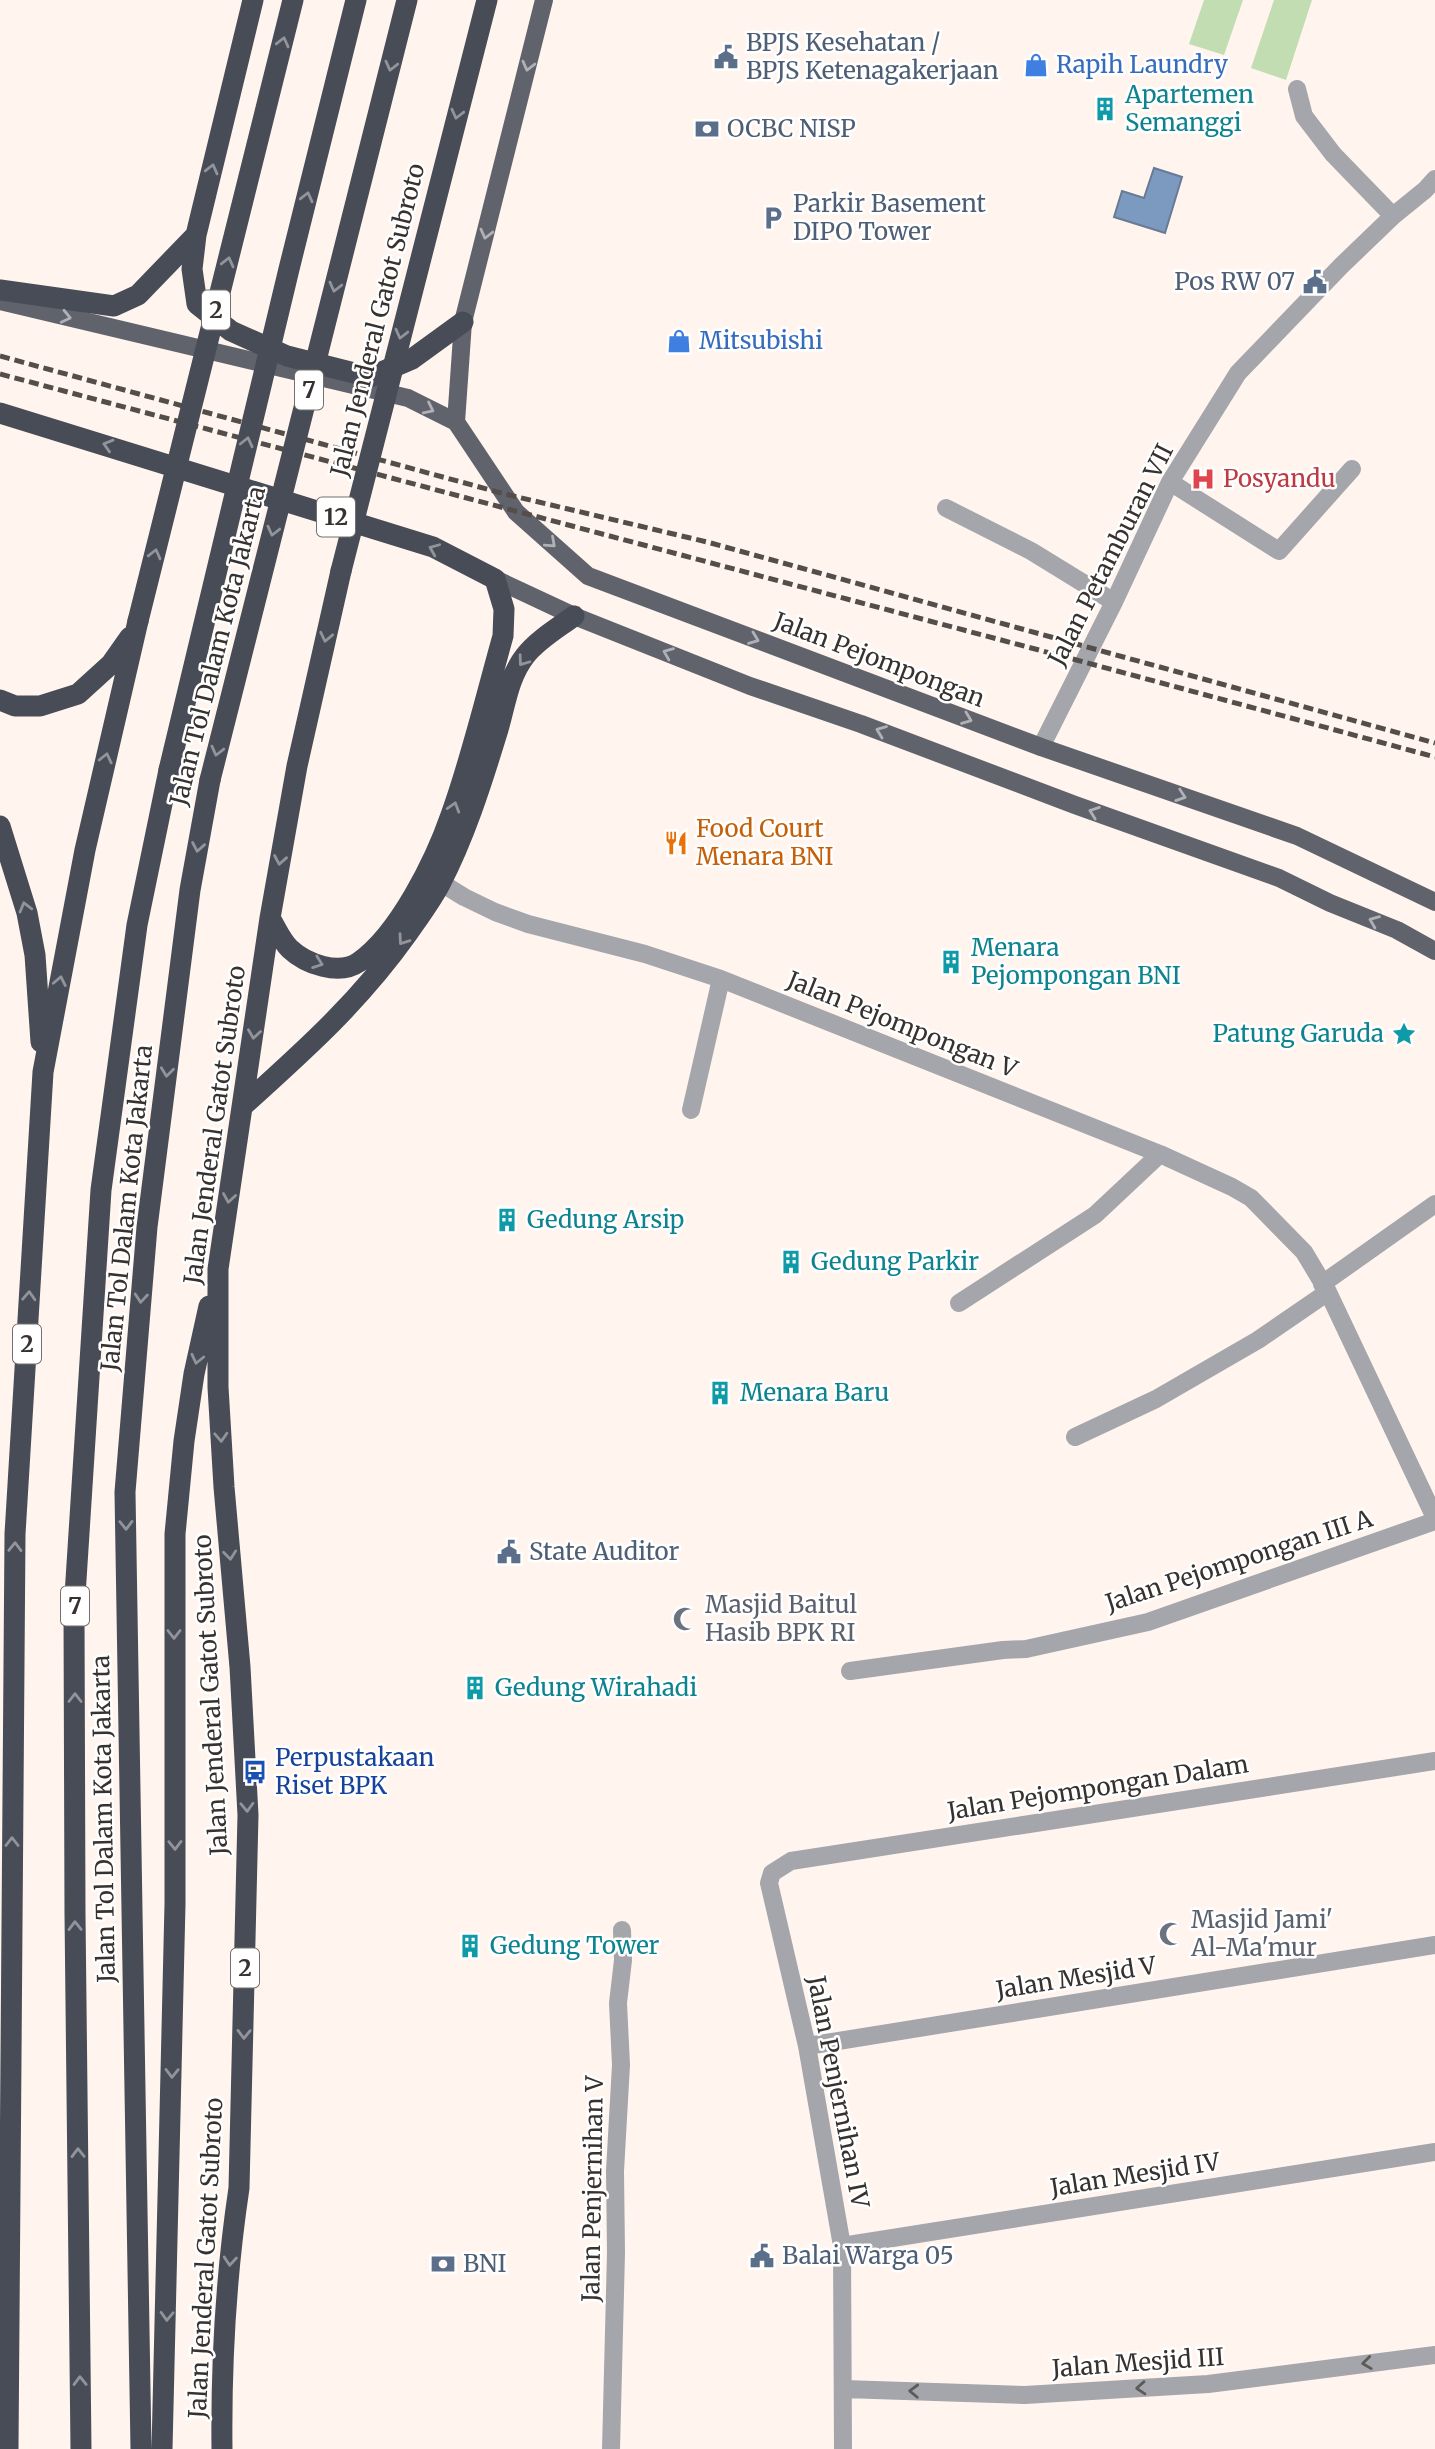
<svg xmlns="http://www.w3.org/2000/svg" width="1435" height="2449" font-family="Merriweather,serif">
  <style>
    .green { fill: #c1ddb1 }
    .water { fill: #7c9ac0; stroke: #677b94; stroke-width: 2 }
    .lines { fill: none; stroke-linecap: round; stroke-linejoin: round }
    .street { stroke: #a4a6ab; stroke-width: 18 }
    .primary { stroke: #60636c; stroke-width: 18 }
    .highway { stroke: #484c56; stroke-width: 21 }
    .rail { stroke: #534e4a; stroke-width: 5; stroke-dasharray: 10 5; stroke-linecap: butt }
    .highway-bridge { stroke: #484c56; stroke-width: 21 }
    .oneway { stroke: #91949a }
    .oneway2 { stroke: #b0b1b6 }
    .oneway3 { stroke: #5d5b5a }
    .labels { text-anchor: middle; stroke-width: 5; stroke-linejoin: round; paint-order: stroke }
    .shield { fill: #fff; stroke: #73706d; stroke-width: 2 }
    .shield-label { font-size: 23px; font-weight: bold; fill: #37322f }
    .service-label { font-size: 24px; fill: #4e5e75; stroke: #fff; text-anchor: start }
    .shop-label { font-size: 24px; fill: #366cbe; stroke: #fff; text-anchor: start }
    .culture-label { font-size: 24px; fill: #0d838f; stroke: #fff; text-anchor: start }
    .street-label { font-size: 24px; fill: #37322f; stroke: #fff }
    .health-label { font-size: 24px; fill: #be3a42; stroke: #fff; text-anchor: start }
    .food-label { font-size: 24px; fill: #c56008; stroke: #fff; text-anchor: start }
    .worship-label { font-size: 24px; fill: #5b616d; stroke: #fff; text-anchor: start }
    .transit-label { font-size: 24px; fill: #164399; stroke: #fff; text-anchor: start }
  </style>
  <rect width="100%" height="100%" fill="#fff5ee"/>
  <path class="green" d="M1204,0H1243L1224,55L1189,44Z
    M1274,0H1312L1286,80L1251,68Z"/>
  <path class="water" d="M1154,168L1182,177L1165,233L1114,217L1122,191L1144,198Z"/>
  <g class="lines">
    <path class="street" d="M1297,89L1304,116L1333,154L1393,216
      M1170,482L1279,551L1352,469
      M946,508L1031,551L1114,602
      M1041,747L1114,602L1170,482L1238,373L1341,266L1393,216L1425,190L1435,179
      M430,876L464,897L495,912L528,924L645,954L721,979L1160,1154L1232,1187L1251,1198L1304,1252L1328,1292L1435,1518
      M691,1110L721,979
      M1322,1284L1435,1204
      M959,1303L1095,1215L1160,1154
      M1075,1437L1156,1399L1258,1340L1328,1292
      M850,1671L1003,1650L1026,1649L1148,1622L1435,1521
      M807,2046L1435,1945
      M842,2246L1435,2152
      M844,2389L1025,2395L1208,2384L1435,2355
      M611,2449L616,2253L615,2171L621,2065L618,2003L623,1960L622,1930
      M843,2449L842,2246L807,2046L769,1883L772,1873L791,1861L1435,1761"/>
    <path class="primary" d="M544,0L463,322L456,422L516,512L588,576L1041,747L1297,836L1435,902
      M0,301L408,398L456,422
      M495,579L574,616L750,686L861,724L1075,805L1279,878L1330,903L1397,930L1435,951"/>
    <path class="highway" d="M253,0L196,235L192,269L197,304L231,331L287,356L370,377L412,359L463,322
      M0,290L114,306L138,295L196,235
      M0,413L433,547L495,579L504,609L503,636C486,696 472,757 451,815C435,861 399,934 359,962C339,976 306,964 290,949C282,942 276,928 270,918
      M0,700L15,706H40L78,694L111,664L130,637
      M0,826L27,913L35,955L41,1042
      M244,1105C306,1049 359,1002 408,933C419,917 431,901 440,884C464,838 481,785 496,736C505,709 507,679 525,656C537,640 558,628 574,616
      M8,2449L15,1534L43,1072L85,850L138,621
      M81,2449L75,1914L74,1611L101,1190L137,925L169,770
      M141,2449L125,1492L147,1227L190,890L210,780
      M162,2449L175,1904V1534L184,1441L194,1374L209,1306
      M222,2449C221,2362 226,2275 239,2188L248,1815L240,1667L224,1487L218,1387V1269L270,918L297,766L341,571"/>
    <path class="rail" d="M0,356L505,494L707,542L1435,743
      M0,374L1084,662L1435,757"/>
    <path class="highway-bridge" d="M341,571L487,0
      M138,621L293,0
      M169,770L289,269L356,0
      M210,780L407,0"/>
  </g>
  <defs><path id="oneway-chevron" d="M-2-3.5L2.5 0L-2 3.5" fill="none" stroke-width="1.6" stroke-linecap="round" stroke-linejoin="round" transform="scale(1.75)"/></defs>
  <g class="oneway">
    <use href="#oneway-chevron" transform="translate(283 42) rotate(-76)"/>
    <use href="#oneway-chevron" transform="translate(391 66) rotate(104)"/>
    <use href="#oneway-chevron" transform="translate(457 114) rotate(104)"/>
    <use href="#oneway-chevron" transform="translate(212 169) rotate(-76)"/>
    <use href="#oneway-chevron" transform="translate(307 197) rotate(-76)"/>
    <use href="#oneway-chevron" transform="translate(228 262) rotate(-76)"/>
    <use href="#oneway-chevron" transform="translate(335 287) rotate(104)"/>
    <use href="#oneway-chevron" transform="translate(401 334) rotate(104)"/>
    <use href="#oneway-chevron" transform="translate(247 442) rotate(-77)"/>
    <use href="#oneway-chevron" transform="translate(108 445) rotate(-163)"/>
    <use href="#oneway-chevron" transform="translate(273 531) rotate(104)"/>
    <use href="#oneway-chevron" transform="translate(434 549) rotate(-157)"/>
    <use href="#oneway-chevron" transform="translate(155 554) rotate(-76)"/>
    <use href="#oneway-chevron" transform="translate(326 637) rotate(102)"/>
    <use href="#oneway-chevron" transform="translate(523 661) rotate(126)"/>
    <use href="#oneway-chevron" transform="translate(217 751) rotate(104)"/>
    <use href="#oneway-chevron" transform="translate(106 758) rotate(-77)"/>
    <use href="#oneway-chevron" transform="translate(454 807) rotate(-73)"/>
    <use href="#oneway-chevron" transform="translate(198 847) rotate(100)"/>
    <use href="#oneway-chevron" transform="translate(280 860) rotate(100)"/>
    <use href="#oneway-chevron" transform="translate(25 907) rotate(-105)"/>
    <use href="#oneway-chevron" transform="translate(403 940) rotate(125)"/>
    <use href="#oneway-chevron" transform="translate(318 963) rotate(20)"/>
    <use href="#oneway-chevron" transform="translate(60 981) rotate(-79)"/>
    <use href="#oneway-chevron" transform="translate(254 1034) rotate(98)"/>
    <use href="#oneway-chevron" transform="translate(167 1072) rotate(97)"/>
    <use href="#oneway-chevron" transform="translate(229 1198) rotate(99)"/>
    <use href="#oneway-chevron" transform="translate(29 1296) rotate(-87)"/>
    <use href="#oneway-chevron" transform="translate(141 1298) rotate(95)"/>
    <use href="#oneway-chevron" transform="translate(197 1359) rotate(103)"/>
    <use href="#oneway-chevron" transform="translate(221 1437) rotate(87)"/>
    <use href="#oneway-chevron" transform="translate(126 1525) rotate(89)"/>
    <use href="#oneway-chevron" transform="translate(15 1547) rotate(-89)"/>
    <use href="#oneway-chevron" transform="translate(230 1555) rotate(84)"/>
    <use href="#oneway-chevron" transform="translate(174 1634) rotate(90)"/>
    <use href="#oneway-chevron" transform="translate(75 1698) rotate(-90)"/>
    <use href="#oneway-chevron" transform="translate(247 1807) rotate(88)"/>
    <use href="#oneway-chevron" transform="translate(12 1842) rotate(-90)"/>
    <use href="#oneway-chevron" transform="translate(175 1845) rotate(89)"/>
    <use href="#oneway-chevron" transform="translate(75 1926) rotate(-91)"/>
    <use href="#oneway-chevron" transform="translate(244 2034) rotate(91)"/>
    <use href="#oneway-chevron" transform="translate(172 2073) rotate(91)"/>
    <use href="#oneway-chevron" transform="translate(78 2153) rotate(-91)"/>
    <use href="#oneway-chevron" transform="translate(230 2261) rotate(95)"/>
    <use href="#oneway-chevron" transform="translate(167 2316) rotate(92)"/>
    <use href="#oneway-chevron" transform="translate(80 2381) rotate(-91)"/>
  </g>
  <g class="oneway2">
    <use href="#oneway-chevron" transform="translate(528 66) rotate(104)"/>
    <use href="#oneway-chevron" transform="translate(486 234) rotate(104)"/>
    <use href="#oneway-chevron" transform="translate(66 317) rotate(13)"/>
    <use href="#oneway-chevron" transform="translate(429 409) rotate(26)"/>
    <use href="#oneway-chevron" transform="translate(551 543) rotate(42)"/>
    <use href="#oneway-chevron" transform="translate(754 639) rotate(21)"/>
    <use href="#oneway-chevron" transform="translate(668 653) rotate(-158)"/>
    <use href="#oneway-chevron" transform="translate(967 719) rotate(21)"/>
    <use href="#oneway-chevron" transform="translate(881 731) rotate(-159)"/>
    <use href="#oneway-chevron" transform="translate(1181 796) rotate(19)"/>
    <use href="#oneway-chevron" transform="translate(1094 812) rotate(-160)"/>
    <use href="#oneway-chevron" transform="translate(1374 921) rotate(-158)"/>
  </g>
  <g class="oneway3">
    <use href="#oneway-chevron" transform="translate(1367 2363) rotate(173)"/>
    <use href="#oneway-chevron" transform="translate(1141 2388) rotate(176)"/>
    <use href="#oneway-chevron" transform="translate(914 2391) rotate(-178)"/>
  </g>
  <defs>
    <g id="civic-bare" transform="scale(1.89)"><path d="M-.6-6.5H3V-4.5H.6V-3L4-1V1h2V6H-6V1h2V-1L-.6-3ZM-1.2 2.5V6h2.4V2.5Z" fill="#5c6f8a" stroke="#fff" stroke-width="2.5" paint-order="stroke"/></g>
    <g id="shop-bare" transform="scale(1.89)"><path d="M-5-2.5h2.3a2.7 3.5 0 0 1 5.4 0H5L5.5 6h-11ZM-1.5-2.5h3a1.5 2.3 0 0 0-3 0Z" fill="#3f7fe0" stroke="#fff" stroke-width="2.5" paint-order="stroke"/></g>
    <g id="building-bare" transform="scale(1.89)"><path d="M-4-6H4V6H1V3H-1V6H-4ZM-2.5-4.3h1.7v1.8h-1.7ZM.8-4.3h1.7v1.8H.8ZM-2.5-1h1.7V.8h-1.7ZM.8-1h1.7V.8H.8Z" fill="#0f9aa8" stroke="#fff" stroke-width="2.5" paint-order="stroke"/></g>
    <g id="bank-bare" transform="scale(1.89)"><path d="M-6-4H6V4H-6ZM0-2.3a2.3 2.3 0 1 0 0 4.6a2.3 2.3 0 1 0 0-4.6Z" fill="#5c6f8a" stroke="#fff" stroke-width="2.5" paint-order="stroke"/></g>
    <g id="parking-bare" transform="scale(1.89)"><path d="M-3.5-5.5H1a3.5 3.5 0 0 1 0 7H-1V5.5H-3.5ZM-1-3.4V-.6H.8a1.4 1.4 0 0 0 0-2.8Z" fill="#5c6f8a" stroke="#fff" stroke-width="2.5" paint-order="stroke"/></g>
    <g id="hospital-bare" transform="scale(1.89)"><path d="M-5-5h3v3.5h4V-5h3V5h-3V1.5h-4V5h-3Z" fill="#e0444e" stroke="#fff" stroke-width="2.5" paint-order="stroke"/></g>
    <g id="restaurant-bare" transform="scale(1.89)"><path d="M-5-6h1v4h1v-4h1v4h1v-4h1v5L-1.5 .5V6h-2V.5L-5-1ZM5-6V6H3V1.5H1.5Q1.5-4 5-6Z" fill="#e8710a" stroke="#fff" stroke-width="2.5" paint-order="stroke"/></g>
    <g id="sight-bare" transform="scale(1.89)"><path d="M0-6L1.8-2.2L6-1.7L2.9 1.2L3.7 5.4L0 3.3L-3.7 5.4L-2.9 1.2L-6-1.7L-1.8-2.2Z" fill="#0f9aa8" stroke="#fff" stroke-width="2.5" paint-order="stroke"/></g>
    <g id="mosque-bare" transform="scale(1.89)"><path d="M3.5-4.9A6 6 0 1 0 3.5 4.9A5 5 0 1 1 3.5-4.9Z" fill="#6b7280" stroke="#fff" stroke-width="2.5" paint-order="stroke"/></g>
    <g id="bus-bare" transform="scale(1.89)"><path d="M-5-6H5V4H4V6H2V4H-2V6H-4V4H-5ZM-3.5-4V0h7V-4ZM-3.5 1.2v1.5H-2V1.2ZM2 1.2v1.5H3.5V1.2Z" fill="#1a4fb4" stroke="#fff" stroke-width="2.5" paint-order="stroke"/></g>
  </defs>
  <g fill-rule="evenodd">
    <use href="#civic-bare" x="726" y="57"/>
    <use href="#shop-bare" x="1036" y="65"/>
    <use href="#building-bare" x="1105" y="109"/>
    <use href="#bank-bare" x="707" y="129"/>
    <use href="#parking-bare" x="773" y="218"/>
    <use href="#civic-bare" x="1315" y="282"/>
    <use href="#shop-bare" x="679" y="341"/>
    <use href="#hospital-bare" x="1203" y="479"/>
    <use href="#restaurant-bare" x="676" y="843"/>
    <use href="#building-bare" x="951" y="962"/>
    <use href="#sight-bare" x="1404" y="1034"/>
    <use href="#building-bare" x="507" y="1220"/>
    <use href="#building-bare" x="791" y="1262"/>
    <use href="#building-bare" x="720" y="1393"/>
    <use href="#civic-bare" x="509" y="1552"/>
    <use href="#mosque-bare" x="685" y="1619"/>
    <use href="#building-bare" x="475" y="1688"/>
    <use href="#bus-bare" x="255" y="1772"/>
    <use href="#mosque-bare" x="1171" y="1934"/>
    <use href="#building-bare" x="470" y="1946"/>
    <use href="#civic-bare" x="762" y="2256"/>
    <use href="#bank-bare" x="443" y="2264"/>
  </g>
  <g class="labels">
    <g class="shield">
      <rect x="202" y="290.5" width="28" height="39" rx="5"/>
      <rect x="295" y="370.5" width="28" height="39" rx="5"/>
      <rect x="317" y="497.5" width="38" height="39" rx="5"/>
      <rect x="13" y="1324.5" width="28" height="39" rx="5"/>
      <rect x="61" y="1586.5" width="28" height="39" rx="5"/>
      <rect x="231" y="1948.5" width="28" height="39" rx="5"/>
    </g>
    <g class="shield-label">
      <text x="216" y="318">2</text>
      <text x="309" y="398">7</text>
      <text x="336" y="525">12</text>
      <text x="27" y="1352">2</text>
      <text x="75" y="1614">7</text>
      <text x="245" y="1976">2</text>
    </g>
    <g class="service-label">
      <text x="746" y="51">BPJS Kesehatan /<tspan x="746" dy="28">BPJS Ketenagakerjaan</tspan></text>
      <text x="727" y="137">OCBC NISP</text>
      <text x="793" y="212">Parkir Basement<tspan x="793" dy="28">DIPO Tower</tspan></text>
      <text x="1295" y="290" text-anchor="end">Pos RW 07</text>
      <text x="529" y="1560">State Auditor</text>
      <text x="782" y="2264">Balai Warga 05</text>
      <text x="463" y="2272">BNI</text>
    </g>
    <g class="shop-label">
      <text x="1056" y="73">Rapih Laundry</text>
      <text x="699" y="349">Mitsubishi</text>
    </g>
    <g class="culture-label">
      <text x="1125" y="103">Apartemen<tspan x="1125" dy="28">Semanggi</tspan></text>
      <text x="971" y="956">Menara<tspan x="971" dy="28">Pejompongan BNI</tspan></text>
      <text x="1384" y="1042" text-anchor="end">Patung Garuda</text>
      <text x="527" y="1228">Gedung Arsip</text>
      <text x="811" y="1270">Gedung Parkir</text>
      <text x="740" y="1401">Menara Baru</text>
      <text x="495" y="1696">Gedung Wirahadi</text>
      <text x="490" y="1954">Gedung Tower</text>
    </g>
    <g class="street-label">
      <text transform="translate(378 320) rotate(-76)" y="8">Jalan Jenderal Gatot Subroto</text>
      <text transform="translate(1111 555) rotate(-63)" y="8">Jalan Petamburan VII</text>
      <text transform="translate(218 646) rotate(-76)" y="8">Jalan Tol Dalam Kota Jakarta</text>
      <text transform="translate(879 660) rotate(21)" y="8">Jalan Pejompongan</text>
      <text transform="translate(902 1025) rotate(22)" y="8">Jalan Pejompongan V</text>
      <text transform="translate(215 1125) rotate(-82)" y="8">Jalan Jenderal Gatot Subroto</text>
      <text transform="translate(127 1208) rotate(-84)" y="8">Jalan Tol Dalam Kota Jakarta</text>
      <text transform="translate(1239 1561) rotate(-18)" y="8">Jalan Pejompongan III A</text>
      <text transform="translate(211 1695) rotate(-93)" y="8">Jalan Jenderal Gatot Subroto</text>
      <text transform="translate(1098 1788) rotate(-9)" y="8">Jalan Pejompongan Dalam</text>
      <text transform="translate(104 1819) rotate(-91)" y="8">Jalan Tol Dalam Kota Jakarta</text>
      <text transform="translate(1076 1978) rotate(-9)" y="8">Jalan Mesjid V</text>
      <text transform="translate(838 2092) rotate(79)" y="8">Jalan Penjernihan IV</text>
      <text transform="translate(1135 2175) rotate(-9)" y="8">Jalan Mesjid IV</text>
      <text transform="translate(593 2189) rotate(-89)" y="8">Jalan Penjernihan V</text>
      <text transform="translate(206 2258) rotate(-87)" y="8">Jalan Jenderal Gatot Subroto</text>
      <text transform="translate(1138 2363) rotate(-4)" y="8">Jalan Mesjid III</text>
    </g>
    <g class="health-label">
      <text x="1223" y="487">Posyandu</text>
    </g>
    <g class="food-label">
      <text x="696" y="837">Food Court<tspan x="696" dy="28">Menara BNI</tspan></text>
    </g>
    <g class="worship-label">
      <text x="705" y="1613">Masjid Baitul<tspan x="705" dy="28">Hasib BPK RI</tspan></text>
      <text x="1191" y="1928">Masjid Jami'<tspan x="1191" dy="28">Al-Ma'mur</tspan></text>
    </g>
    <g class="transit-label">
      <text x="275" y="1766">Perpustakaan<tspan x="275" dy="28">Riset BPK</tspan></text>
    </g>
  </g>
</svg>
